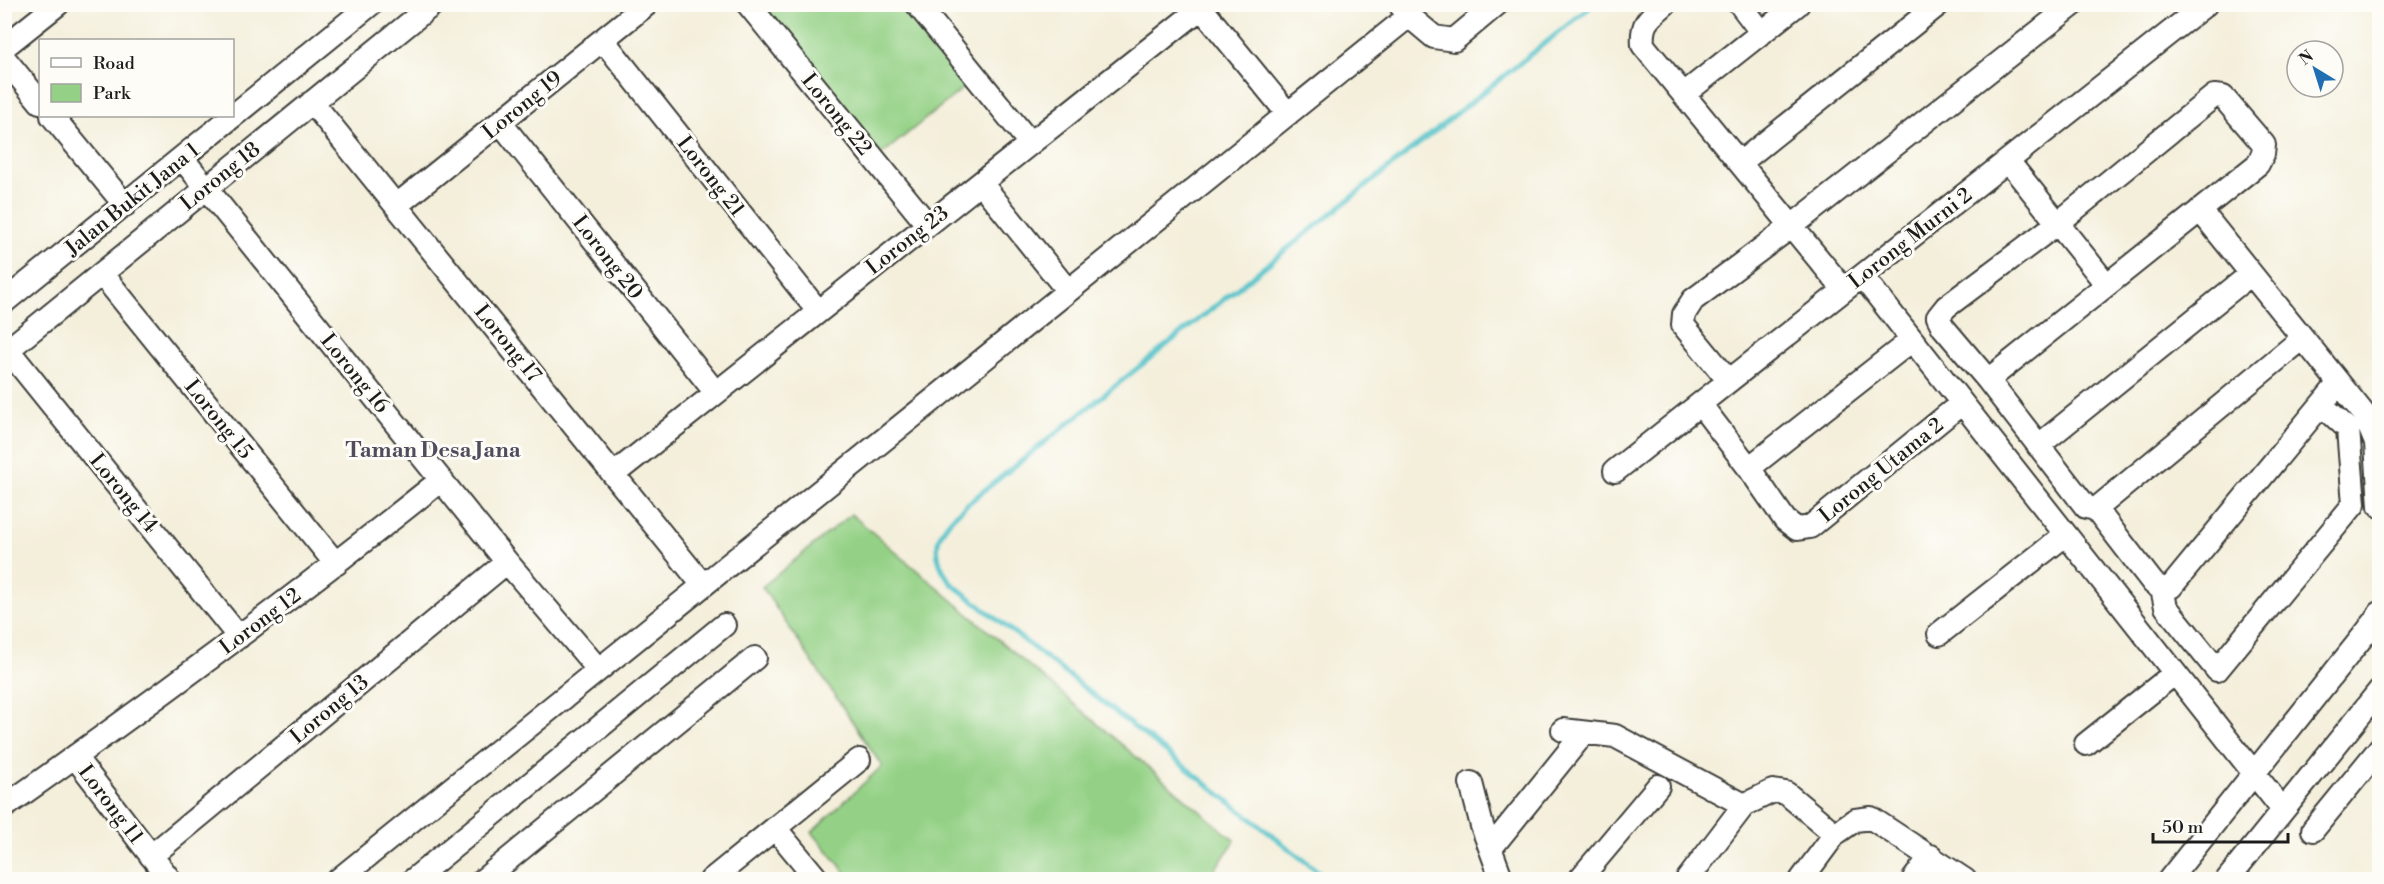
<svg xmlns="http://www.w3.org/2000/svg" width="2384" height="884" font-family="'Libre Bodoni',serif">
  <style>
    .green { fill: #94d186; stroke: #587651; stroke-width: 1.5 }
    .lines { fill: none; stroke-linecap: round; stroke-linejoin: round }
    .stream { stroke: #54c2c9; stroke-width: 5 }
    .minor-casing { stroke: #3c3c39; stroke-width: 26 }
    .minor { stroke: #fff; stroke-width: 22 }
    .labels { text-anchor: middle; stroke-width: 6; stroke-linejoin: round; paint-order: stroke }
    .street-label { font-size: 21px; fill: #1c1c1c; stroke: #fdfcf7 }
    .neighbourhood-label { font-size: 22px; font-weight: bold; fill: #504c5c; stroke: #fdfcf7 }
  </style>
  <rect width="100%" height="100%" fill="#fdfcf7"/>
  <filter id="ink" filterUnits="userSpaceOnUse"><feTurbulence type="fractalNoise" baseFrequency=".0167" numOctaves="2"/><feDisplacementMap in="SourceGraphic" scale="12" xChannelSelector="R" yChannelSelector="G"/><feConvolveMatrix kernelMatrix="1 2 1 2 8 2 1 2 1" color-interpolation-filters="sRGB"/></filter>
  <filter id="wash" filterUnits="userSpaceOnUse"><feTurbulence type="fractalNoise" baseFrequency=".008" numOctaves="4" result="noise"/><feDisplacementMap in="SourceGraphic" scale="24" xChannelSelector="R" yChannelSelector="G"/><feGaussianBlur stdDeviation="1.35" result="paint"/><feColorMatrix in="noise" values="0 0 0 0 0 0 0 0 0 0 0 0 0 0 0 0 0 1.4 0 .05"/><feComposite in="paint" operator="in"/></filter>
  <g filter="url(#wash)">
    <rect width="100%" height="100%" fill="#f4efdb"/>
    <path class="green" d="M758,5H908L971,82L881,155Z
      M851,514L1235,841L1208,879H851L812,832L882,766L762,587Z"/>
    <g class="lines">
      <path class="stream" d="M1329,880L952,584C919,543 947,520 981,493L1594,4"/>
    </g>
  </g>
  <g filter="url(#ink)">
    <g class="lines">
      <g class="minor-casing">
        <path id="minor" d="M748,4L927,224
          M917,4L1030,143
          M1198,4L1288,114
          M1665,4C1649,18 1641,22 1643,45L1844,290
          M1740,4L1762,33
          M1401,6L1409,16L1434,37L1454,40L1497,4
          M603,40L818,311
          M4,47L58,4
          M4,58L40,102
          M1684,94L1798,4
          M312,102L703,585
          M52,116L125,205
          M500,122L716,393
          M182,158L507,562L598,669
          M2008,161L2107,285
          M1740,163L1939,4
          M981,183L1068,291
          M397,205L647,4
          M2200,210L2364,414L2376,443L2380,506
          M102,274L336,564
          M1862,276L2283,810
          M4,302L371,4
          M2303,338L2096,509L2153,583L2162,589L2171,587L2339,383
          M4,345L239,637
          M4,353L433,4
          M1988,380L2258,164L2263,154L2264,145L2223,97L2214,96L2058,223L1946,307L1938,317L1943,327L1988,380L2086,507L2096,509
          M1729,381L1683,325L1684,314L1693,300L1792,226L2074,4
          M1700,404L1749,468L1785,520L1797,529L1810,527L1962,403
          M2038,446L2251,274
          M1749,468L1912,340
          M1615,471L2206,4
          M614,474L1201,8
          M2162,589L2166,607L2217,670L2354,504L2348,429L2322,405
          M1939,634L2065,535
          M1563,730L1615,736L1744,805L1773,791L1786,793L1835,834L1855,820L1871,818L1965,880
          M2086,744L2175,673
          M75,757L170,880
          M1471,783L1482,826L1502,880
          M4,807C153,702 299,594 441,480
          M775,828L818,880
          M2313,830L2380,748
          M1491,848L1583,734
          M151,856L507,562
          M338,880L1409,16
          M413,880L724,625
          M483,880L755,658
          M711,880L859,760
          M1579,880L1658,786
          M1687,880L1744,805
          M1801,880L1835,834
          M1913,880L1931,856
          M2169,880L2376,620L2380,613
          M2227,880L2380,690"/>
      </g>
      <use href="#minor" class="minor"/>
    </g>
  </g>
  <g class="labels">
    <g class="street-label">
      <text transform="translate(522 105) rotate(-39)" y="7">Lorong 19</text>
      <text transform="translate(837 114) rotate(51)" y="7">Lorong 22</text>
      <text transform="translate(220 176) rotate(-39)" y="7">Lorong 18</text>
      <text transform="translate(711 176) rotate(52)" y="7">Lorong 21</text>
      <text transform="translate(132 199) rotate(-39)" y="7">Jalan Bukit Jana 1</text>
      <text transform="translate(1910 238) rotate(-38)" y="7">Lorong Murni 2</text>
      <text transform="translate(907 240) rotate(-38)" y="7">Lorong 23</text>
      <text transform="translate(608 257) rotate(52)" y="7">Lorong 20</text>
      <text transform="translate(508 343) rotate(51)" y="7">Lorong 17</text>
      <text transform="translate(355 373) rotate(51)" y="7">Lorong 16</text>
      <text transform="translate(219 419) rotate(51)" y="7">Lorong 15</text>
      <text transform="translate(1881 470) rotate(-39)" y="7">Lorong Utama 2</text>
      <text transform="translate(124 493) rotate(51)" y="7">Lorong 14</text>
      <text transform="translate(260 621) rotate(-37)" y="7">Lorong 12</text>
      <text transform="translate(329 709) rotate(-40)" y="7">Lorong 13</text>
      <text transform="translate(111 804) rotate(53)" y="7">Lorong 11</text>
    </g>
    <g class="neighbourhood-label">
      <text x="433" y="457">Taman Desa Jana</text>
    </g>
  </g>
  <rect width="2384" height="884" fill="none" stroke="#fdfcf7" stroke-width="24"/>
  <rect x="39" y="39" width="195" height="78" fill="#fdfcf7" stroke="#a3a29f" stroke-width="1.5"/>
  <rect x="51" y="58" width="30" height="9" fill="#ffffff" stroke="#a3a29f" stroke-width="1.5"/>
  <text x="93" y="69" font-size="18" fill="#1c1c1c">Road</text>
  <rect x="51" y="84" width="30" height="18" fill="#94d186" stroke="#a3a29f" stroke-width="1.5"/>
  <text x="93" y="99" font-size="18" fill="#1c1c1c">Park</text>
  <g transform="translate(2315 69) rotate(322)"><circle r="28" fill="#fdfcf7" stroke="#a3a29f" stroke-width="1.5"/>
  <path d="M0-4.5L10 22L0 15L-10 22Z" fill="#1f6fb2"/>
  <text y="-9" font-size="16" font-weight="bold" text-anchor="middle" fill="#1c1c1c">N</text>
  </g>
  <path d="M2153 833v9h135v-9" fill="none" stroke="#1c1c1c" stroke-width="3"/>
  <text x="2162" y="833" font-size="18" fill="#1c1c1c" stroke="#fdfcf7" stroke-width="4.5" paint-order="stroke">50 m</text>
</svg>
